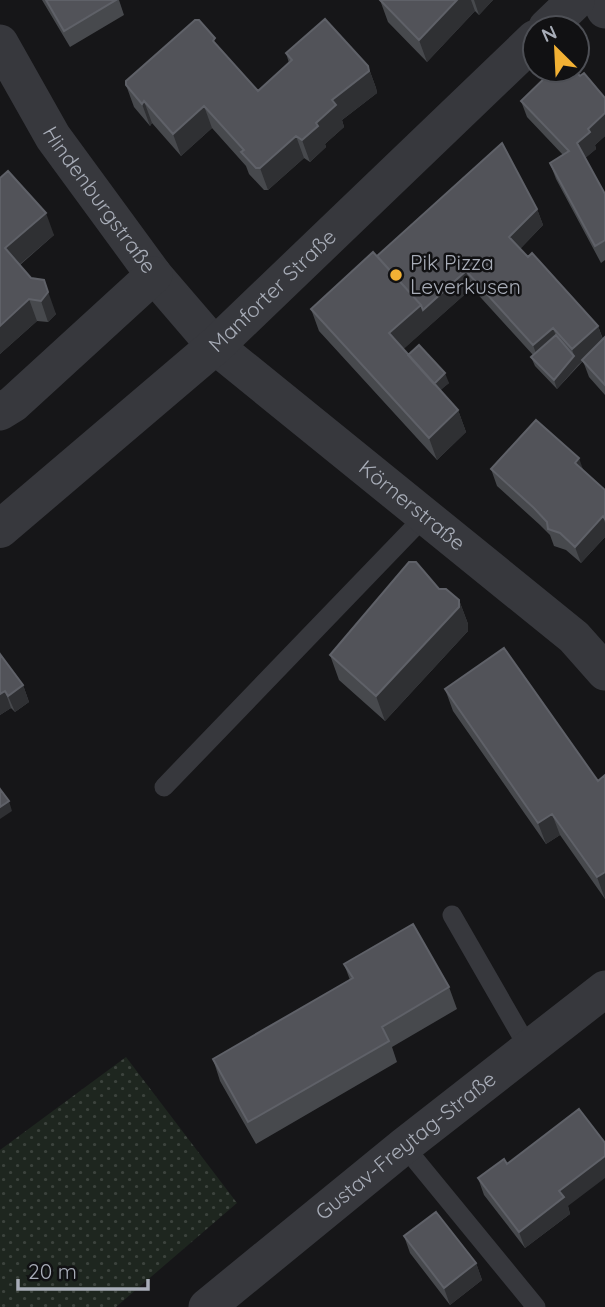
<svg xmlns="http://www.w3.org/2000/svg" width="605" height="1307" font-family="Quicksand,sans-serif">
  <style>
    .park { fill: url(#park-dots) }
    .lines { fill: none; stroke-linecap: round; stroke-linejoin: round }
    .service { stroke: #37383d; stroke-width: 19 }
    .minor { stroke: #37383d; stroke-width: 37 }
    .tertiary { stroke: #37383d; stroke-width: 38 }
    .wall { fill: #47494d }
    .shaded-wall { fill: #2f3033 }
    .building { fill: #525359; stroke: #5f6168; stroke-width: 2 }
    .poi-dot { fill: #f2b134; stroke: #111113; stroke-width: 2.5 }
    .labels { text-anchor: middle; stroke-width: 5; stroke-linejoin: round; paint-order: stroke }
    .street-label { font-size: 21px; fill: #a8adb8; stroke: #111113 }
    .poi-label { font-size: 21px; fill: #a8adb8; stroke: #111113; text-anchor: start }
  </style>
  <defs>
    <pattern id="park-dots" width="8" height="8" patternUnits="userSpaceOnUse" patternTransform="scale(1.75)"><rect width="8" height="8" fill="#1e261f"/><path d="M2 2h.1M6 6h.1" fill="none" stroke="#3c433d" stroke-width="1.8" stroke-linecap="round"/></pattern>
  </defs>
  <rect width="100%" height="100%" fill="#161618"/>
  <path class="park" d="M126,1057L237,1203L116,1307H0V1150Z"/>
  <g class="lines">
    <path class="service" d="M164,787L426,515
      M452,915L529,1049
      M404,1146L536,1307"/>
    <g class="minor">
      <path d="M600,0L605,10"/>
      <path id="s1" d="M0,43L53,137L154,275L215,346L574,637L605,672"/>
      <path d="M0,412L13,404L154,275"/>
      <path id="s2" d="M207,1307L404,1146L605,989"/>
    </g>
    <g class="tertiary">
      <path d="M547,28L576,0"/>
      <path id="s3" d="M0,529L215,346L535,39"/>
    </g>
  </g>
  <path class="wall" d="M42,0H119L124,15L70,47Z
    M380,0H493L479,15L475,11L427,62L388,22Z
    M219,47L258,91L289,63L286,53L368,66L376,88L377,93L342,120L344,127L325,144L326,147L310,162L304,158L268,190H264L249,174L246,166L212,128L181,156L152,123L150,126L134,107L126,85Z
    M605,98V136L595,145L596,149L585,158L605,194V260L601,263L556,179L550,163L563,155L527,117L521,101Z
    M0,178L54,235L20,265L56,314L48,322L37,321L0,354Z
    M537,209L543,225L520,249L598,326L603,339L605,337V395L589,377L583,361L557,389L535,366L531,357L533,355L472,288L403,349L408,355L449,383L440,390L458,410L466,432L437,460L319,331L311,309L377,256Z
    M491,469L583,471L605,490V537L581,563L566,550L554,546L550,535L540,525L497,486Z
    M439,589L459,600L468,624V631L385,721L339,680L330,655Z
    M0,654L23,685L29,702L15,712L11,708L0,715Z
    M445,689L598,781L605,899L560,835L546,844L453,711Z
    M344,964L449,987L457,1009L392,1047L397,1062L256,1144L220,1081L213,1059L350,980Z
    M507,1164L568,1206L570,1214L525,1248L484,1195L478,1178Z
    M404,1236L476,1263L482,1280L450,1305L410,1253Z"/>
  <path class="shaded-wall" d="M457,0H471L475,11L427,62L419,40Z
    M474,0H493L479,15Z
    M368,66L376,88L377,93L342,120L344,127L325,144L326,147L310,162L302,140L332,100Z
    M144,101L152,123L150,126L142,104Z
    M204,106L212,128L181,156L173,134Z
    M605,113V136L595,145L596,149L583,160L577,143L588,129Z
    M296,136L304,158L268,190L260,168Z
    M537,209L543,225L516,253L509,237Z
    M46,213L54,235L13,270L5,248Z
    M466,271L472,288L397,355L389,333L421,305Z
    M44,280L56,314L48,322L41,301Z
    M29,299L37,321L0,354V326Z
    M598,326L604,343L578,365L557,389L554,380L574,356L572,349Z
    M553,328L559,344L539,362L533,345Z
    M445,373L449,383L434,396L431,387Z
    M458,410L466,432L437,460L429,438Z
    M579,458L585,475L575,463Z
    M603,516L605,523V537L581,563L575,547Z
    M459,600L468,624V631L385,721L376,696Z
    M23,685L29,702L15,712L8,696Z
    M5,691L11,708L0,715V694Z
    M9,801L12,811L0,819V807Z
    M552,814L560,835L546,844L538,823Z
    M605,872V899L597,877Z
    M605,1156V1178L568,1206L570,1214L525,1248L519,1232L559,1191Z
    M476,1263L482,1280L450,1305L444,1288Z"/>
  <path class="building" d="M46,0H116L64,31Z
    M380,0H457L419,40Z
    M325,19L368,66L369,71L332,100L336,105L316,123L318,126L302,140L296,136L260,168H256L241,152L244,150L204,106L173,134L144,101L142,104L126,85V81L195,20H199L215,38L213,41L258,91L292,60L286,53Z
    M553,70H574L580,76L584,73L605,98V113L588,129L590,132L577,143L605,194V240L595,246L550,163L569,151L521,101Z
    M502,143L537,209L509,237L528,257L532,253L598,326L572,349L553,328L533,345L466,271L423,310L421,305L377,256Z
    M8,171L46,213L5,248L31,278L44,280L48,292L41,301L29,299L0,326V178Z
    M373,252L421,305L389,333L458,410L429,438L311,309Z
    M556,335L574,356L554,380L531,357Z
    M605,337V385L582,360Z
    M419,345L445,373L434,384L408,355Z
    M536,420L579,458L575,463L605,490V519L603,516L575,547L560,533L548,529L547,522L534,508L491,469Z
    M409,562H416L439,589H446L459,600V607L376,696L330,655Z
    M504,648L598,781L605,775V872L597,877L552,814L538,823L445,689Z
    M0,654L23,685L8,696L5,691L0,694Z
    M0,789L9,801L0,807Z
    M413,924L449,987L382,1027L389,1041L248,1122L213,1059L353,978L344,964Z
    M579,1109L605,1143V1156L559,1191L564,1197L519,1232L478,1178L504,1159L507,1164Z
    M436,1212L476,1263L444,1288L404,1236Z"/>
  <circle class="poi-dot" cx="396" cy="275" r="7"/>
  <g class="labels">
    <g class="street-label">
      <text dy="7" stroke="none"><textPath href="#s1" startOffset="186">Hindenburgstraße</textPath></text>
      <text dy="7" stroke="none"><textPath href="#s3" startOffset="362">Manforter Straße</textPath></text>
      <text dy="7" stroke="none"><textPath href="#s1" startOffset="626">Körnerstraße</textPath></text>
      <text dy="7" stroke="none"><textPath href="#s2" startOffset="256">Gustav-Freytag-Straße</textPath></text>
    </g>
    <g class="poi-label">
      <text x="410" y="270">Pik Pizza<tspan x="410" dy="24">Leverkusen</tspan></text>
    </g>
  </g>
  <g transform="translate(556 49) rotate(336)"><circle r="33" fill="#111113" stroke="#4d4f55" stroke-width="2"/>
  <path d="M0-5L12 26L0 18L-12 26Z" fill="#f2b134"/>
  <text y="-10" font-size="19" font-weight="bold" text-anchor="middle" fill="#a8adb8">N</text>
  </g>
  <path d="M18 1279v10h130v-10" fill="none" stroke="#a8adb8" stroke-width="3.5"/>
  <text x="28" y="1279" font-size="21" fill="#a8adb8" stroke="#111113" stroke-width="5" paint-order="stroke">20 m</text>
</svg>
